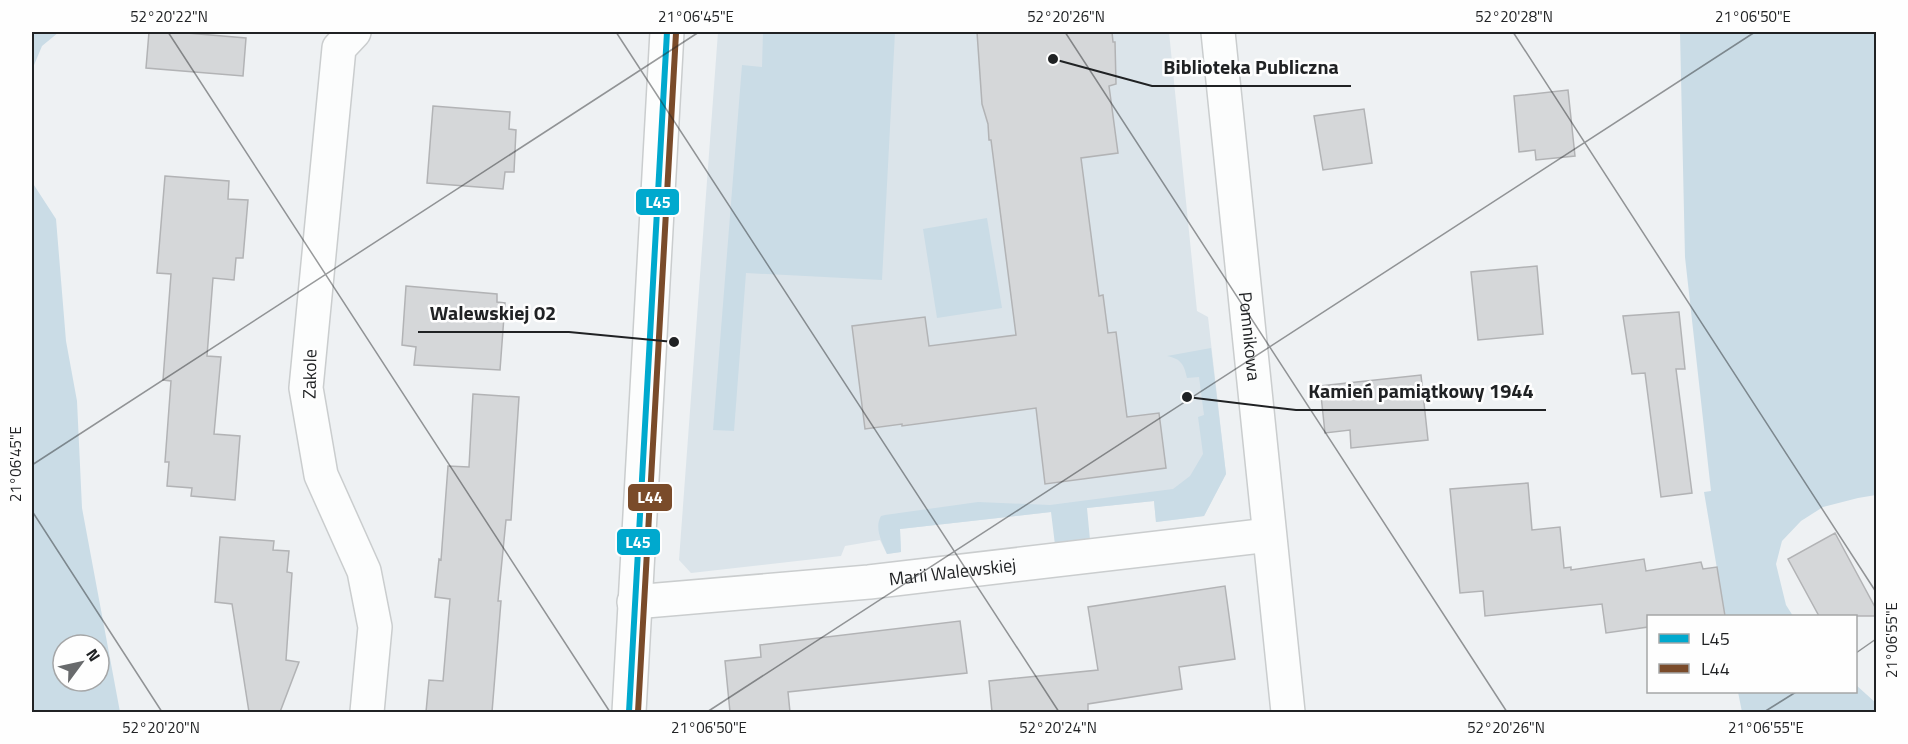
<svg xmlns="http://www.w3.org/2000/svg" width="1908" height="744" font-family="'Titillium Web',sans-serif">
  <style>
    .built { fill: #dbe4ea }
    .green { fill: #cadce6; fill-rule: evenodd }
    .building { fill: #d5d7d9; stroke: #b2b3b5; stroke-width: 1.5 }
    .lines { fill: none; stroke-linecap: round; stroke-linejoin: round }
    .minor-casing { stroke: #cacdce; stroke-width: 36 }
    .minor { stroke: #fcfdfd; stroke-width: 33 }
    .bus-1-casing { stroke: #fefefe; stroke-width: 10 }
    .bus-2-casing { stroke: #fefefe; stroke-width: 10 }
    .bus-1 { stroke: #00a9ce; stroke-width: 6 }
    .bus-2 { stroke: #7a4b2a; stroke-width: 6 }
    .ticks { fill: none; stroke: #202224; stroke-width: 1.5; stroke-opacity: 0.45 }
    .labels { text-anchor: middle; stroke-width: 5; stroke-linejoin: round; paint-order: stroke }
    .street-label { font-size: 18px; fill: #202224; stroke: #fefefe }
    .leader { fill: none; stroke: #202224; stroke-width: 2 }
    .callout-dot { fill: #202224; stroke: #fefefe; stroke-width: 2 }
    .callout-label { font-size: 20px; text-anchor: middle; font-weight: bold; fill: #202224; stroke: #fefefe; stroke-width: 5; stroke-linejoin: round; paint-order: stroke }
    .line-badge { stroke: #fefefe; stroke-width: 2 }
    .badge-label { font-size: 16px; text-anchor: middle; font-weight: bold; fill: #fff }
    .neatline { fill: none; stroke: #202224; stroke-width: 2 }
    .ticks-label { font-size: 15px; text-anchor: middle; fill: #202224 }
  </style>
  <rect width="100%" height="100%" fill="#eef1f3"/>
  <path class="built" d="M718,32H1169L1197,311L1208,317L1226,474L1204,516L1156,522L1154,501L1086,508L900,529L901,552L887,554L880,540L845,546L841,556L691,573L679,560Z"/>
  <path class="green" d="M32,32H59L42,46L32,70Z
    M763,32H895L882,280L746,273L734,431L713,430L742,65L762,67Z
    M1680,32H1876V495L1858,498L1823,507L1801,521L1782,541L1776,564L1786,605L1793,616H1725L1704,492L1711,491L1685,257Z
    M32,182L56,219L66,341L77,401L82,508L120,712H32ZM63,645H99V681H63Z
    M987,218L1002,308L937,318L923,229Z
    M1211,348L1226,474L1204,516L1156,522L1154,501L1087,508L1090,540L1055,545L1051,512L900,529L901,552L887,554C882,542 874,528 881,516L885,515L978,502L1050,505L1173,489L1190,476L1203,454L1198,417L1204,415L1199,377L1187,378C1184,364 1181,359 1167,356Z
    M1856,685L1876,703V712H1742L1738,692H1856Z"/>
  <path class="building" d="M149,32H175L246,38L243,76L146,68Z
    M977,32H1112L1113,42H1115L1116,84L1109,86L1118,153L1081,158L1099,296L1103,295L1108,333L1116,332L1127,417L1159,413L1166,468L1045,484L1036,408L902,426V424L865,429L852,326L925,317L929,346L1016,335L991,140H989L988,124L982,104Z
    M1568,90L1575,156L1536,160L1535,150L1519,152L1514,96Z
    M433,106L510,112L509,129L516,130L514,172H505L503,189L427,183Z
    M1364,109L1372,163L1323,170L1314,116Z
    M165,176L229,181L228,199L248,200L243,258H236L234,280L213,278L207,356L221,357L214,434L240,436L235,500L191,496L192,488L167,486L169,462H165L171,381L163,380L171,274L157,273Z
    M1537,266L1543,334L1478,340L1471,272Z
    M406,286L497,294V302L505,303L500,370L414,365L416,347L402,345Z
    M1679,312L1685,369H1676L1692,493L1661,497L1645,373L1632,374L1623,316Z
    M1421,375L1428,440L1351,448L1350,430L1325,433L1320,386Z
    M473,394L519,397L511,520H506L498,601H501L492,712H426L429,680L443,681L450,599L435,597L439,559L441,560L448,466L469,467Z
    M1528,483L1532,530L1560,527L1564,568L1571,567V570L1644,559L1646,571L1701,562L1703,569L1717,567L1725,616H1648V627L1606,633L1602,604L1485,616L1483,591L1460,593L1450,489Z
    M1835,533L1876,609V616H1819L1788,559Z
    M220,537L274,541L273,550L289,551L287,572L292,573L286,660L299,662L280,712H249L232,604L215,602Z
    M1225,586L1235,659L1179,667L1182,689L1088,704V712H992L989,681L1098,670L1088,607Z
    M960,621L967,673L788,692L790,712H730L725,661L761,657L760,645Z"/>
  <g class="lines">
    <g class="minor-casing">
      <g id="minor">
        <path d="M354,32L339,48L306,388L321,475L364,571L375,627L367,712"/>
        <path id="s1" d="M1218,32L1288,712"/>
        <path id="s2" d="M634,602L869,582L1269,535"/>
        <path d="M629,712L667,32"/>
      </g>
    </g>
    <use href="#minor" class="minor"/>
    <g class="bus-1-casing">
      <path id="bus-1" d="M629,712L667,32"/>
    </g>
    <g class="bus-2-casing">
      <path id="bus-2" d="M638,712L676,33"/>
    </g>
    <use href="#bus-1" class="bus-1"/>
    <use href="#bus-2" class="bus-2"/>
  </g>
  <path class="ticks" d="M168,32L610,712M616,32L1059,712M1065,32L1507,712M1513,32L1876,592M32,465L699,32M32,511L162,712M1856,653L1876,639M707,712L1755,32M1764,712L1796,692"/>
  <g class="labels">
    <g class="street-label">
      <text dy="6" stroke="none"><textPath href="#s1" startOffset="306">Pomnikowa</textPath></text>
      <text transform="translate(310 374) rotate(-89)" y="6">Zakole</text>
      <text dy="6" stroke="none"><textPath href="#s2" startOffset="320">Marii Walewskiej</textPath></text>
    </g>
  </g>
  <path class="leader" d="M1053 59L1152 86H1351M674 342L569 332H418M1187 397L1296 410H1546"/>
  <g class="callout-dot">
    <circle cx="1053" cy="59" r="6"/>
    <circle cx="674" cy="342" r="6"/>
    <circle cx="1187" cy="397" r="6"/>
  </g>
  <g class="callout-label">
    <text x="1251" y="74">Biblioteka Publiczna</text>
    <text x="493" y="320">Walewskiej 02</text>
    <text x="1421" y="398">Kamień pamiątkowy 1944</text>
  </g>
  <g class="line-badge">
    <rect x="635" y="188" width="45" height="28" rx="6" fill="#00a9ce"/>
    <rect x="627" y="483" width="46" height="29" rx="6" fill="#7a4b2a"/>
    <rect x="616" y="528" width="45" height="28" rx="6" fill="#00a9ce"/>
  </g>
  <g class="badge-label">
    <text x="658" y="208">L45</text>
    <text x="650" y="503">L44</text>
    <text x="638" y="548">L45</text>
  </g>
  <rect width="1908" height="744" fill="none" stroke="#fefefe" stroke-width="66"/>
  <rect x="1647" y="615" width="210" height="78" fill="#fefefe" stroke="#a5a6a7" stroke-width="1.5"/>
  <rect x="1659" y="634" width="30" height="9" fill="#00a9ce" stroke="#a5a6a7" stroke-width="1.5"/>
  <text x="1701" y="645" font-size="18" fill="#202224">L45</text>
  <rect x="1659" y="664" width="30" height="9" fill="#7a4b2a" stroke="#a5a6a7" stroke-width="1.5"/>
  <text x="1701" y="675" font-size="18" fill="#202224">L44</text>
  <g transform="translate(81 663) rotate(57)"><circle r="28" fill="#fefefe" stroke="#a5a6a7" stroke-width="1.5"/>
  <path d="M0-4.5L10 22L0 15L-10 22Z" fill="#686a6c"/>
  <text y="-9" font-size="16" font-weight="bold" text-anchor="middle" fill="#202224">N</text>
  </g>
  <rect x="33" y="33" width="1842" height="678" class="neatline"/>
  <g class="ticks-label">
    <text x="169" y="22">52°20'22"N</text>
    <text x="696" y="22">21°06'45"E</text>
    <text x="1066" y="22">52°20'26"N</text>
    <text x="1514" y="22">52°20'28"N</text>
    <text x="1753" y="22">21°06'50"E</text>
    <text transform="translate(16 464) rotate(-90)" y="5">21°06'45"E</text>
    <text transform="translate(1892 640) rotate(-90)" y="5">21°06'55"E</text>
    <text x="161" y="733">52°20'20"N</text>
    <text x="709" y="733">21°06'50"E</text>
    <text x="1058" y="733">52°20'24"N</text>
    <text x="1506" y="733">52°20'26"N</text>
    <text x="1766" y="733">21°06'55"E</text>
  </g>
</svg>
